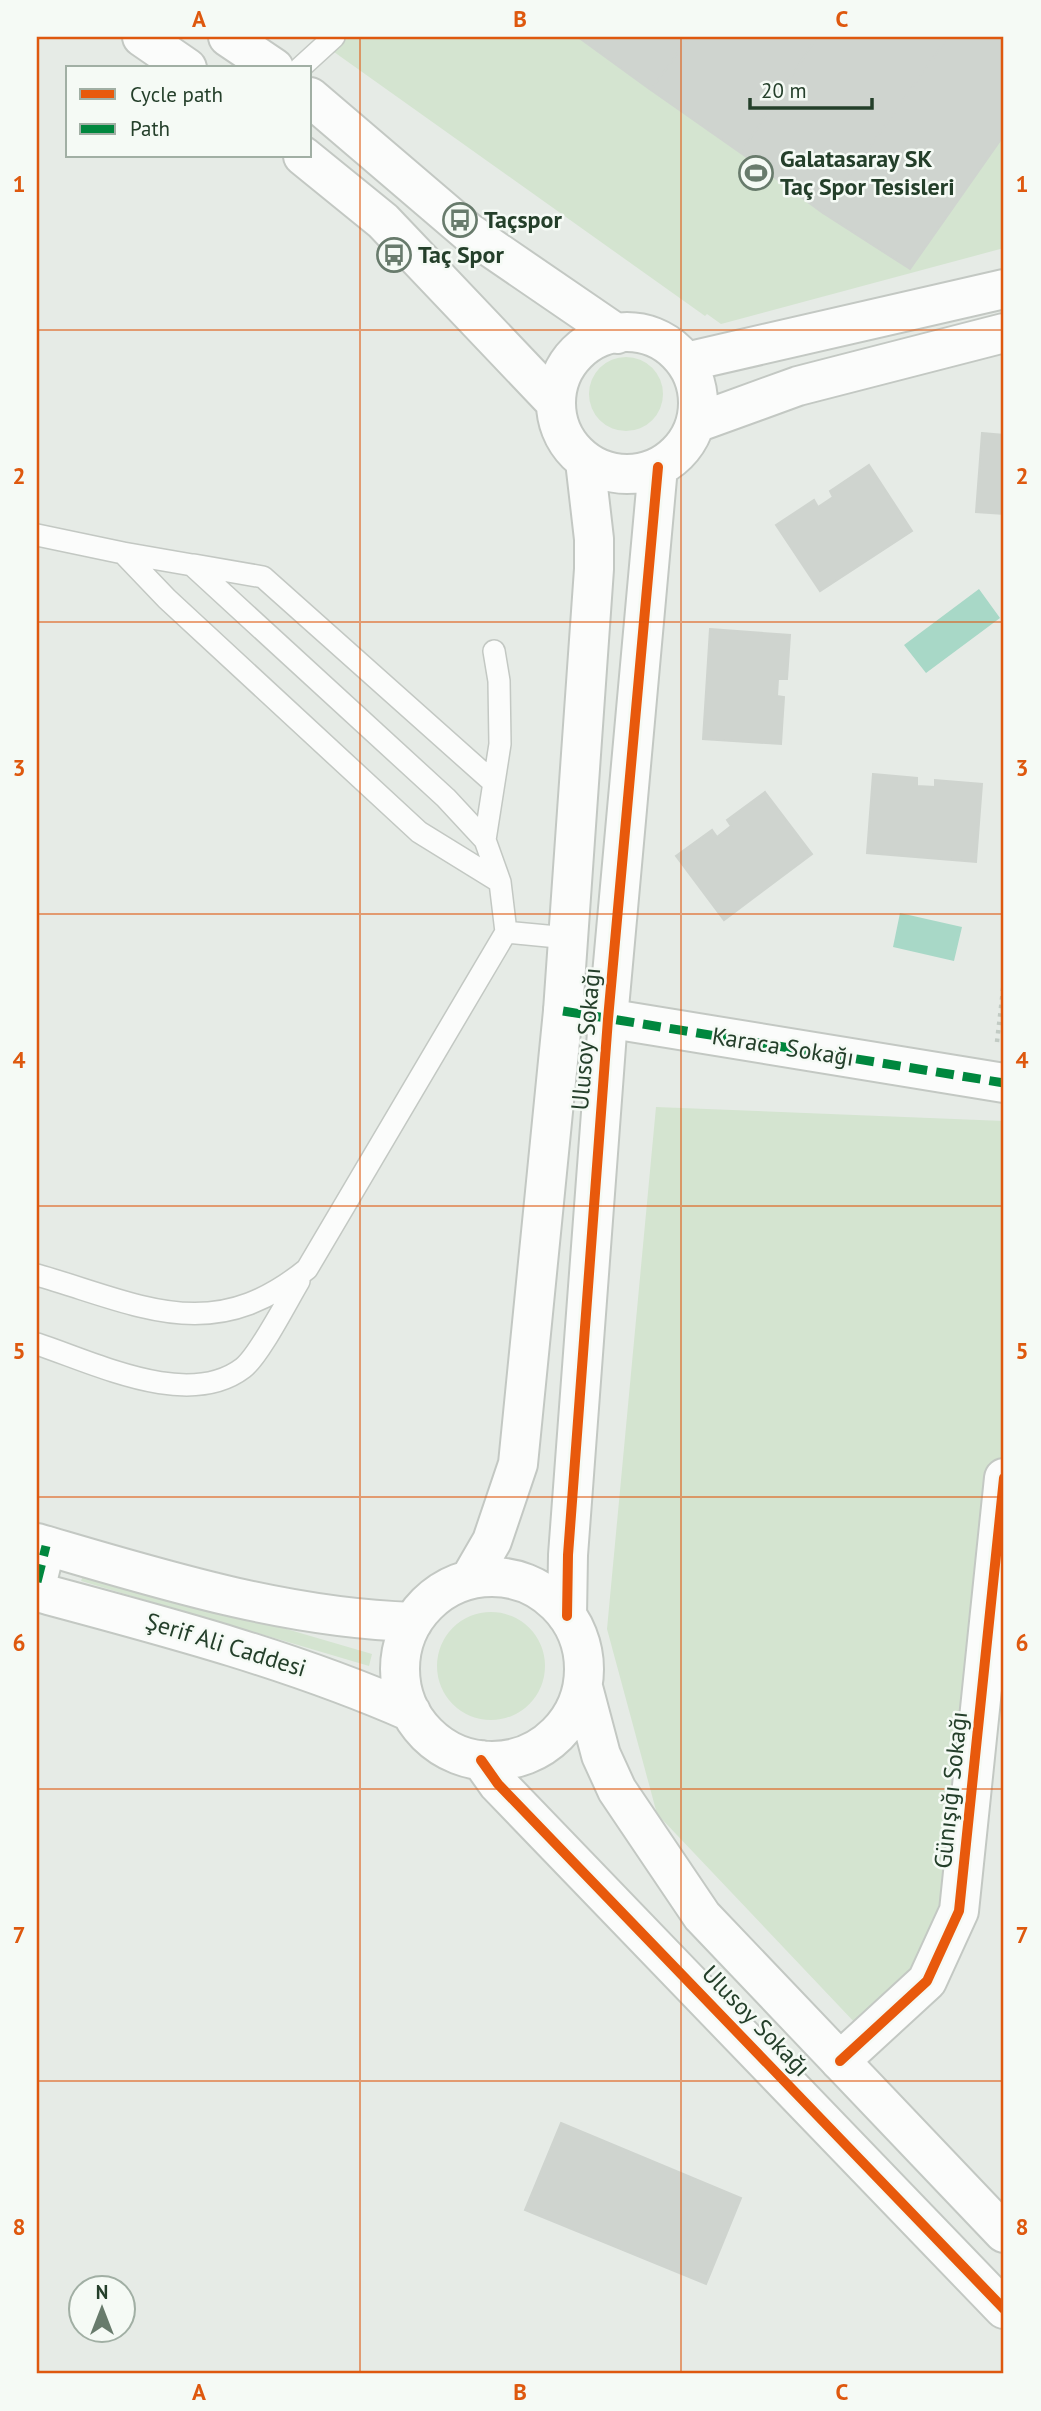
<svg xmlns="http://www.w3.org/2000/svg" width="1041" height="2411" font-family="'PT Sans',sans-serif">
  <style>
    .green { fill: #d4e4d0 }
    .water { fill: #a8d8c7 }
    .building { fill: #cfd4cf; stroke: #cfd4cf; stroke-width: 2 }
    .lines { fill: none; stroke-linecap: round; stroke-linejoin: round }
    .service-casing { stroke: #c3c8c3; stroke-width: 24 }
    .minor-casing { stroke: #c3c8c3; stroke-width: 42 }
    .tertiary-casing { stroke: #c3c8c3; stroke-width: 42 }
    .path { stroke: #c2cbc4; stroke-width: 4.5; stroke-dasharray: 3.5 5; stroke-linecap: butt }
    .service { stroke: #fbfcfb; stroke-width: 21 }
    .minor { stroke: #fbfcfb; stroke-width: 38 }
    .tertiary { stroke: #fbfcfb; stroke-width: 38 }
    .quiet { stroke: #00873e; stroke-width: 9; stroke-dasharray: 18 9; stroke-linecap: butt }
    .cycleway-casing { stroke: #f5faf5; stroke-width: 15 }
    .cycleway { stroke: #e8590c; stroke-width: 10 }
    .grid { fill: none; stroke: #de580e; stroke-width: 2; stroke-opacity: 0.55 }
    .labels { text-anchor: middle; stroke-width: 5; stroke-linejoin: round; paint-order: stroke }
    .poi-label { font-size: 24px; font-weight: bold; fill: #243f2a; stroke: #f5faf5; text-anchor: start }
    .street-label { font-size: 24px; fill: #243f2a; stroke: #f5faf5 }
    .neatline { fill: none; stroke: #de580e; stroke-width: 2.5 }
    .grid-label { font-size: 23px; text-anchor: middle; font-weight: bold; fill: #de580e }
  </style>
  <rect width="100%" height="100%" fill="#e6ebe6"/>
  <path class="green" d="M313,37H1004V248L721,324L707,314L705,316Z
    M589 394a37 37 0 1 1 74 0a37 37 0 1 1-74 0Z
    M656,1107L1004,1121V1441L942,1975L876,2045L657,1814L607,1629Z
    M85,1570L372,1654L369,1666L81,1581Z
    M437 1666a54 54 0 1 1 108 0a54 54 0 1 1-108 0Z"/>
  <path class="water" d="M979,589L1000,618L926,673L904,645Z
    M900,913L962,927L954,961L893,947Z"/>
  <path class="building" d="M578,37H689L651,90Z
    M689,37H817L741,153L651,90Z
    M817,37H948L823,213L741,153Z
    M948,37L1004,38V135L910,269L823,213Z
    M982,433L1004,435V514L976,512Z
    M869,465L912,531L820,591L776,525L814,500L818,507L833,497L830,491Z
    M710,629L790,635L787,679H778L777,696L784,697L781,744L703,739Z
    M873,774L917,778V786L935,787V780L982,784L976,862L867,853Z
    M765,792L812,854L724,920L676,856L712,830L717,837L731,826L727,820Z
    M561,2123L741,2198L706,2284L525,2210Z"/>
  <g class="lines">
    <g class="service-casing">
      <path id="service" d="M300,68L334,37
        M37,535L123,553L167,599L419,832L500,882
        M123,553L192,565L446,798L485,840
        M194,565L263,577L494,783
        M494,651L499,681L500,744L485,840L500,882L506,932
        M37,1275C141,1305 212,1347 307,1269L506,932L568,938
        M37,1344C95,1363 188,1410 243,1368C259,1356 287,1301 299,1281"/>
    </g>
    <g class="minor-casing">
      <path id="minor" d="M563,1011L1004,1083
        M37,1582L46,1546
        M840,2061L927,1981L959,1911L1004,1478"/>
    </g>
    <g class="tertiary-casing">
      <path id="tertiary" d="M142,37L187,68
        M228,37L274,68
        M310,97L468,232L617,334
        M303,156L383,221L556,403
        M556 403a71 71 0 1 1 142 0a71 71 0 1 1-142 0Z
        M686,362L1004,289
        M696,423L798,386L1004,333
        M37,1543C160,1579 284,1618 413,1622
        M400 1669a92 92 0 1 1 184 0a92 92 0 1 1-184 0Z
        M470,1579L492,1541L518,1464L563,1011L594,569V539L585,461
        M37,1592C164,1626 290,1659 411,1712
        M567,1616L568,1555L608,1019L658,467
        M583,1687L601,1755L617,1790L702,1916L1004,2233
        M481,1760L498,1784L1004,2309"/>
    </g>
    <path class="path" d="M997,1042L1004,981"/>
    <use href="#service" class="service"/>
    <use href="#minor" class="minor"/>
    <use href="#tertiary" class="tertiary"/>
    <path class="quiet" d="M563,1011L1004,1083
      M37,1582L46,1546"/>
    <g class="cycleway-casing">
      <path id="cycleway" d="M567,1616L568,1555L608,1019L658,467
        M481,1760L498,1784L1004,2309
        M840,2061L927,1981L959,1911L1004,1478"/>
    </g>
    <use href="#cycleway" class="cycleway"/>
  </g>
  <path class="grid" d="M360,37V2374M681,37V2374M37,330H1004M37,622H1004M37,914H1004M37,1206H1004M37,1497H1004M37,1789H1004M37,2081H1004"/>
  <defs>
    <g id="stadium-ring" transform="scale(1.75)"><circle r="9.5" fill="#f5faf5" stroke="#687b6c" stroke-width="1.5"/><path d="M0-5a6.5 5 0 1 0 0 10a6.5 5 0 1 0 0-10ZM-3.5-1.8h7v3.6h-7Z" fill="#687b6c"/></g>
    <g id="bus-ring" transform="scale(1.75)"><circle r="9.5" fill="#f5faf5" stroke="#687b6c" stroke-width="1.5"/><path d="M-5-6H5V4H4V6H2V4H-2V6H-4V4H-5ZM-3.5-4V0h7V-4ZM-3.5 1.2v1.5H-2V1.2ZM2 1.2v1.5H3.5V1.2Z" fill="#687b6c"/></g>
  </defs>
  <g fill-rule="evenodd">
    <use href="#stadium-ring" x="756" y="173"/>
    <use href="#bus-ring" x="460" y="220"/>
    <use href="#bus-ring" x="394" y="255"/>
  </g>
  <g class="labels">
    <g class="poi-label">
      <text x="780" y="167">Galatasaray SK<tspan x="780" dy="28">Taç Spor Tesisleri</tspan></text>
      <text x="484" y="228">Taçspor</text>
      <text x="418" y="263">Taç Spor</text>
    </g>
    <g class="street-label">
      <text transform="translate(586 1039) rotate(-85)" y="8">Ulusoy Sokağı</text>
      <text transform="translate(783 1047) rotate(9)" y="8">Karaca Sokağı</text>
      <text transform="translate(226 1645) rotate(17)" y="8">Şerif Ali Caddesi</text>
      <text transform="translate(951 1790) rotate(-84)" y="8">Günışığı Sokağı</text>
      <text transform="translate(756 2021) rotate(46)" y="8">Ulusoy Sokağı</text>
    </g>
  </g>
  <rect width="1041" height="2411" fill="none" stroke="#f5faf5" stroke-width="77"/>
  <rect x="66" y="66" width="245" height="91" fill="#f5faf5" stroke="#a1afa4" stroke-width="2"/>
  <rect x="80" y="89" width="35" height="10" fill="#e8590c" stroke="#a1afa4" stroke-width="2"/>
  <text x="130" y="102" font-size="21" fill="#243f2a">Cycle path</text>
  <rect x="80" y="124" width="35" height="10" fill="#00873e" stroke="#a1afa4" stroke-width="2"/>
  <text x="130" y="136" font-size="21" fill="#243f2a">Path</text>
  <g transform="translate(102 2309)"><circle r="33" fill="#f5faf5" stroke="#a1afa4" stroke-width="2"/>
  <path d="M0-5L12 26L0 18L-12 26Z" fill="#687b6c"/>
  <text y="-10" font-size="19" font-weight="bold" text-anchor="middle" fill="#243f2a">N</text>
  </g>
  <path d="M750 98v10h122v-10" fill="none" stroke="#243f2a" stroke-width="3.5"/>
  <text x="761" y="98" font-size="21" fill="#243f2a" stroke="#f5faf5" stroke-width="5" paint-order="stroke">20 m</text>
  <rect x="38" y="38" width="964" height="2334" class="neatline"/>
  <g class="grid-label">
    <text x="199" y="27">A</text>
    <text x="520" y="27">B</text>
    <text x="842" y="27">C</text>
    <text x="19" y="192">1</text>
    <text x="1022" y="192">1</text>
    <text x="19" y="484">2</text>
    <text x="1022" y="484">2</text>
    <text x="19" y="776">3</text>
    <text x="1022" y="776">3</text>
    <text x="19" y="1068">4</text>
    <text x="1022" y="1068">4</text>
    <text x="19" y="1359">5</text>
    <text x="1022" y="1359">5</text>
    <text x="19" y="1651">6</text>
    <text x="1022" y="1651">6</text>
    <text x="19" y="1943">7</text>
    <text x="1022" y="1943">7</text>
    <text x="19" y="2235">8</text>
    <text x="1022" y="2235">8</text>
    <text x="199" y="2400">A</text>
    <text x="520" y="2400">B</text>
    <text x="842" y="2400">C</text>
  </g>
</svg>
